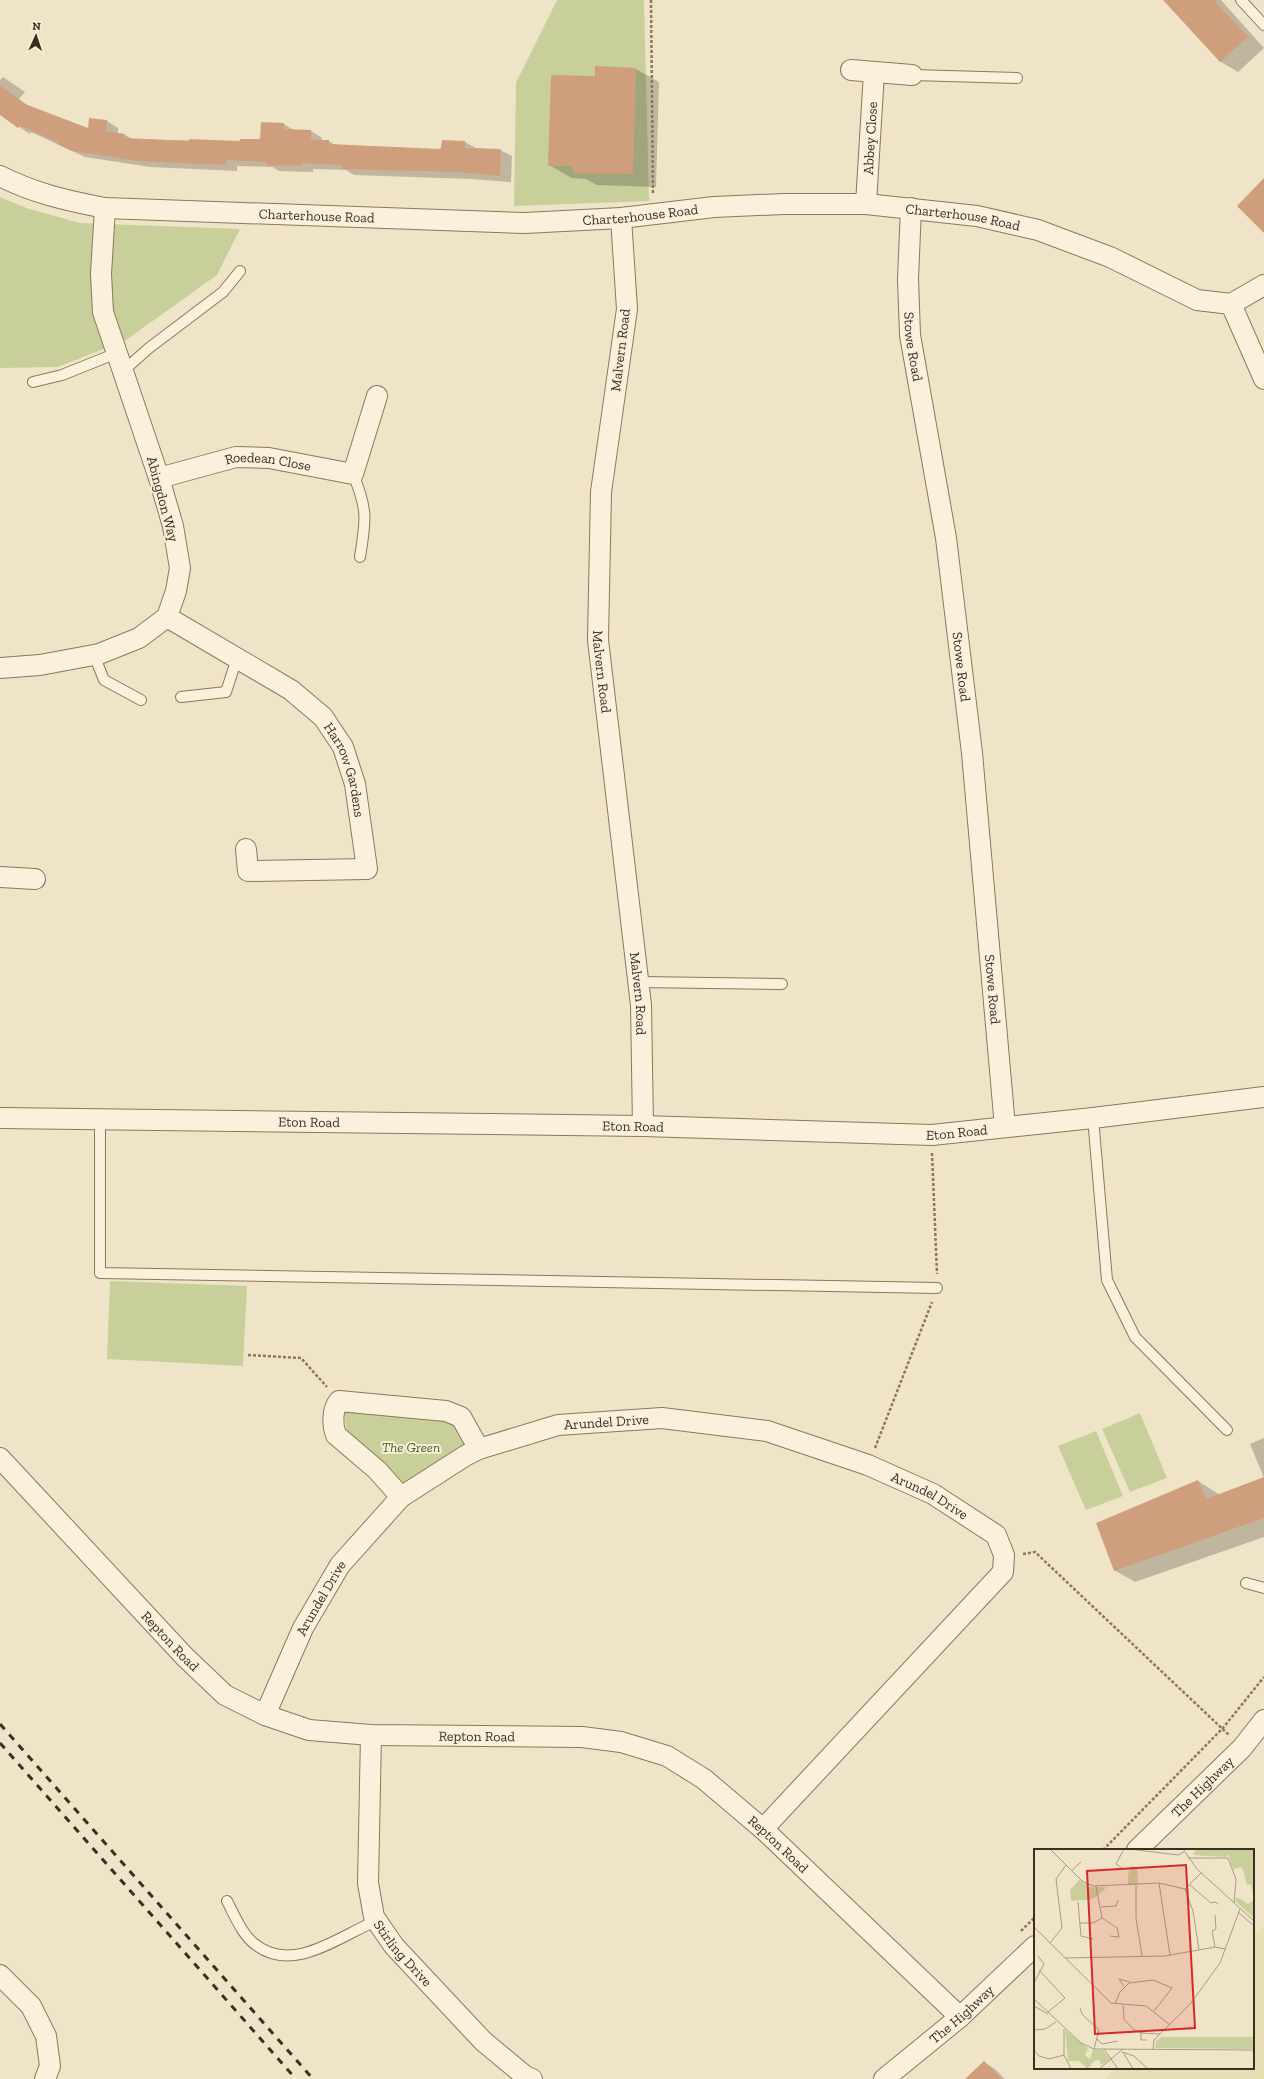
<svg xmlns="http://www.w3.org/2000/svg" width="1264" height="2079" font-family="'Zilla Slab',serif">
  <style>
    .farmland { fill: #e6deb5 }
    .green { fill: #c9cf9b }
    .shadow { fill: #0003 }
    .building { fill: #cf9f7d }
    .lines { fill: none; stroke-linecap: round; stroke-linejoin: round }
    .lane-casing { stroke: #8d765c; stroke-width: 12 }
    .street-casing { stroke: #8d765c; stroke-width: 22 }
    .path { stroke: #8d765c; stroke-width: 2.5; stroke-dasharray: 3 2; stroke-linecap: butt }
    .lane { stroke: #faf1dc; stroke-width: 10 }
    .street { stroke: #faf1dc; stroke-width: 20 }
    .rail { stroke: #3d2e20; stroke-width: 3; stroke-dasharray: 7 7; stroke-linecap: butt }
    .labels { text-anchor: middle; stroke-width: 4; stroke-linejoin: round; paint-order: stroke }
    .street-label { font-size: 14px; fill: #3d2e20; stroke: #f7eed8 }
    .park-label { font-size: 14px; font-style: italic; fill: #4d5a26; stroke: #f7eed8 }
    .inset-road { fill: none; stroke: #a89b85; stroke-width: 1 }
    .view { fill: #d62828; fill-opacity: 0.15; stroke: #d62828; stroke-width: 2 }
    .inset-edge { fill: none; stroke: #3d2e20; stroke-width: 2 }
  </style>
  <rect width="100%" height="100%" fill="#f0e4c8"/>
  <path class="farmland" d="M1264,1926V2079H1105L1116,2068H1253V1936Z"/>
  <path class="green" d="M557,0H644L649,201L514,206L516,83Z
    M0,197L26,208L80,223L240,229L217,275L126,340L58,367L0,368Z
    M110,1281L247,1286L243,1366L107,1359Z
    M347,1409L453,1420L468,1451L407,1485L396,1480L347,1431L344,1413Z
    M1140,1413L1167,1478L1130,1492L1102,1429Z
    M1096,1431L1123,1496L1086,1510L1058,1446Z"/>
  <path class="shadow" d="M1164,0H1221L1264,48L1238,72L1221,62Z
    M636,69L659,82L656,187L597,185L586,179L572,178L549,165L596,77Z
    M3,77L25,92L19,99L30,107L89,129L90,119L107,121L118,128V134L125,135L132,139L241,142L261,140L284,124L295,131H311L322,138V141H329L335,145L440,150L465,142L476,148L500,150L512,156L511,182L471,179L354,175L346,170L313,169V172L279,171L273,167L237,166V171L150,167L85,157L31,132L30,134L0,114V80Z
    M1264,1438V1537L1135,1582L1114,1570L1198,1481L1220,1495L1264,1478L1250,1444Z
    M984,2062L995,2069L1005,2079H966Z"/>
  <path class="building" d="M1163,0H1214L1248,37L1220,62Z
    M595,66L636,68L633,174L573,173V166H548L551,75L595,76Z
    M0,85L25,104L88,128L89,118L107,120L106,131L125,134L124,138L189,141V139L240,141V139H260L261,122L284,123V129L311,130V140H329V144L439,149L441,148L442,140L465,141V148L501,149L500,176L458,172L342,169V165L301,163V166L267,165V162L226,160V165L138,161L72,151L57,144L58,142L20,126L18,128L0,115Z
    M1264,178V233L1237,206Z
    M1264,1477V1518L1114,1571L1096,1523L1198,1480L1206,1499Z
    M984,2061L1002,2079H965Z"/>
  <g class="lines">
    <g class="lane-casing">
      <path id="lane" d="M1241,0L1264,25
        M912,75L1017,78
        M123,371L149,348L223,292L240,271
        M33,382L62,375L117,353
        M353,474C368,510 366,520 360,557
        M94,655L104,680L141,700
        M181,697L226,692L237,658
        M638,982L782,984
        M100,1118V1273L937,1288
        M1093,1118L1107,1280L1135,1337L1227,1430
        M1246,1583L1264,1588
        M227,1901C235,1916 242,1935 256,1945C294,1974 341,1935 376,1921"/>
    </g>
    <g class="street-casing">
      <g id="street">
        <path d="M851,70L912,75"/>
        <path id="s1" d="M0,176C33,193 68,201 105,208L525,223L621,218L714,207L784,204H866L977,216L1038,230L1110,257L1197,300L1231,304L1264,285"/>
        <path id="s2" d="M866,204L874,72"/>
        <path id="s3" d="M911,208L908,279L910,335L946,538L972,753L1005,1127"/>
        <path id="s4" d="M621,218L627,309L601,492L598,640L641,1005L643,1126"/>
        <path d="M1231,304L1264,379"/>
        <path id="s5" d="M159,478L236,457L269,458L353,474L377,396"/>
        <path id="s6" d="M167,617L291,690L323,717L343,747L355,784L367,869L248,871L246,849"/>
        <path d="M0,668L40,665L99,654L139,638L167,617L176,591L180,568L173,526L159,478L103,312L101,274L105,208"/>
        <path d="M0,877L35,879"/>
        <path id="s7" d="M0,1118L643,1126L932,1135L1093,1118L1264,1097"/>
        <path id="s8" d="M0,1458L185,1657L225,1695L265,1715L309,1730L371,1735L582,1737L621,1742L667,1756L704,1779L763,1829L960,2017"/>
        <path d="M401,1497L377,1470L336,1435C332,1424 332,1410 339,1401L446,1411L461,1417L479,1449"/>
        <path id="s9" d="M265,1715L303,1628L340,1565L401,1497L465,1456L479,1449L558,1425L662,1418L767,1431L868,1465L933,1494L996,1535L1004,1555L1003,1572L763,1829"/>
        <path id="s10" d="M371,1735L368,1883L374,1917L394,1946L483,2041L525,2076L532,2079"/>
        <path id="s11" d="M1137,1850L1242,1748L1264,1720"/>
        <path d="M0,1975L31,2006L46,2036L50,2066L45,2079"/>
        <path id="s12" d="M884,2079L960,2017L1035,1946"/>
      </g>
    </g>
    <path class="path" d="M651,0L653,195
      M932,1153L937,1274
      M248,1355L301,1358L327,1387
      M875,1448L932,1302
      M1023,1554L1035,1552L1229,1735
      M1103,1850L1223,1728L1264,1677
      M1021,1931L1035,1917"/>
    <use href="#lane" class="lane"/>
    <use href="#street" class="street"/>
    <path class="rail" d="M0,1724L313,2079
      M0,1743L296,2079"/>
  </g>
  <g class="labels">
    <g class="street-label">
      <text dy="5" stroke="none"><textPath href="#s2" startOffset="66">Abbey Close</textPath></text>
      <text dy="5" stroke="none"><textPath href="#s1" startOffset="646">Charterhouse Road</textPath></text>
      <text dy="5" stroke="none"><textPath href="#s1" startOffset="322">Charterhouse Road</textPath></text>
      <text dy="5" stroke="none"><textPath href="#s1" startOffset="970">Charterhouse Road</textPath></text>
      <text dy="5" stroke="none"><textPath href="#s3" startOffset="139">Stowe Road</textPath></text>
      <text transform="translate(620 350) rotate(-83)" y="5">Malvern Road</text>
      <text dy="5" stroke="none"><textPath href="#s5" startOffset="112">Roedean Close</textPath></text>
      <text transform="translate(163 499) rotate(75)" y="5">Abingdon Way</text>
      <text dy="5" stroke="none"><textPath href="#s3" startOffset="463">Stowe Road</textPath></text>
      <text dy="5" stroke="none"><textPath href="#s4" startOffset="456">Malvern Road</textPath></text>
      <text dy="5" stroke="none"><textPath href="#s6" startOffset="244">Harrow Gardens</textPath></text>
      <text dy="5" stroke="none"><textPath href="#s3" startOffset="787">Stowe Road</textPath></text>
      <text dy="5" stroke="none"><textPath href="#s4" startOffset="780">Malvern Road</textPath></text>
      <text dy="5" stroke="none"><textPath href="#s7" startOffset="309">Eton Road</textPath></text>
      <text dy="5" stroke="none"><textPath href="#s7" startOffset="633">Eton Road</textPath></text>
      <text dy="5" stroke="none"><textPath href="#s7" startOffset="957">Eton Road</textPath></text>
      <text dy="5" stroke="none"><textPath href="#s9" startOffset="482">Arundel Drive</textPath></text>
      <text dy="5" stroke="none"><textPath href="#s9" startOffset="819">Arundel Drive</textPath></text>
      <text dy="5" stroke="none"><textPath href="#s9" startOffset="130">Arundel Drive</textPath></text>
      <text dy="5" stroke="none"><textPath href="#s8" startOffset="250">Repton Road</textPath></text>
      <text dy="5" stroke="none"><textPath href="#s8" startOffset="586">Repton Road</textPath></text>
      <text dy="5" stroke="none"><textPath href="#s11" startOffset="91">The Highway</textPath></text>
      <text dy="5" stroke="none"><textPath href="#s8" startOffset="921">Repton Road</textPath></text>
      <text dy="5" stroke="none"><textPath href="#s10" startOffset="229">Stirling Drive</textPath></text>
      <text dy="5" stroke="none"><textPath href="#s12" startOffset="101">The Highway</textPath></text>
    </g>
    <g class="park-label">
      <text x="411" y="1452">The Green</text>
    </g>
  </g>
  <g transform="translate(1034 1849)">
    <rect width="220" height="220" fill="#f0e4c8"/>
    <path d="M162,0H220V69L201,52L203,48L214,55L220,51L217,35L213,36L208,18L199,20L194,5L192,8L159,6ZM97,17L103,18L104,35L94,36V26ZM45,31L56,38H73L59,50L37,52L36,41ZM31,181L54,199L51,206L56,210L59,201H69L76,210L68,216L65,211L60,212L54,220L45,212H34ZM127,188H220V200L121,199L122,193Z" fill="#c9cf9b"/>
    <path class="inset-road" d="M16,0L48,32L59,37L125,34L151,40L167,24M96,0L144,6L150,3M149,0L163,20L220,72M154,9H194L202,30L200,54M88,19L82,15L90,0M38,21L47,13M125,34L136,106M102,36V69L108,107M156,36L177,54L181,53L184,55M62,37L68,69M151,40L159,62L165,101M0,45V58M44,53L47,87L59,90M67,58L82,57L84,51M204,63L220,77M68,69L83,79L85,88L76,87M46,74H59L68,69M0,78L77,154L112,157L136,176M16,94L28,79L22,30L32,16M181,98L178,82L182,80L181,66M31,109L131,107L181,98L191,100M5,121L31,149L14,163M0,134L10,115L4,107M90,137L85,130L96,133M0,150L47,194L60,200L220,201M81,155L86,143L95,134L119,131L138,139L120,162M89,156L90,170L99,180L107,184L126,185M0,157L14,165M46,159L48,165L65,181L60,200M30,180V206L37,220M0,181L11,180L22,173M107,184V191H113M63,190L68,195L84,192M70,200L84,220M119,200L120,191L157,154L186,114L206,60M0,201L5,207L15,210L30,206M88,203L100,207L114,220M89,203L99,220M65,220L89,200"/>
    <path class="view" d="M152,16L161,179L61,185L53,22Z"/>
    <rect width="220" height="220" class="inset-edge"/>
  </g>
  <g transform="translate(36 36) rotate(3)" stroke="#f7eed8" stroke-width="3" paint-order="stroke">
  <path d="M0-3L7 15L0 10L-7 15Z" fill="#3d2e20"/>
  <text y="-6" font-size="11" font-weight="bold" text-anchor="middle" fill="#3d2e20">N</text>
  </g>
</svg>
